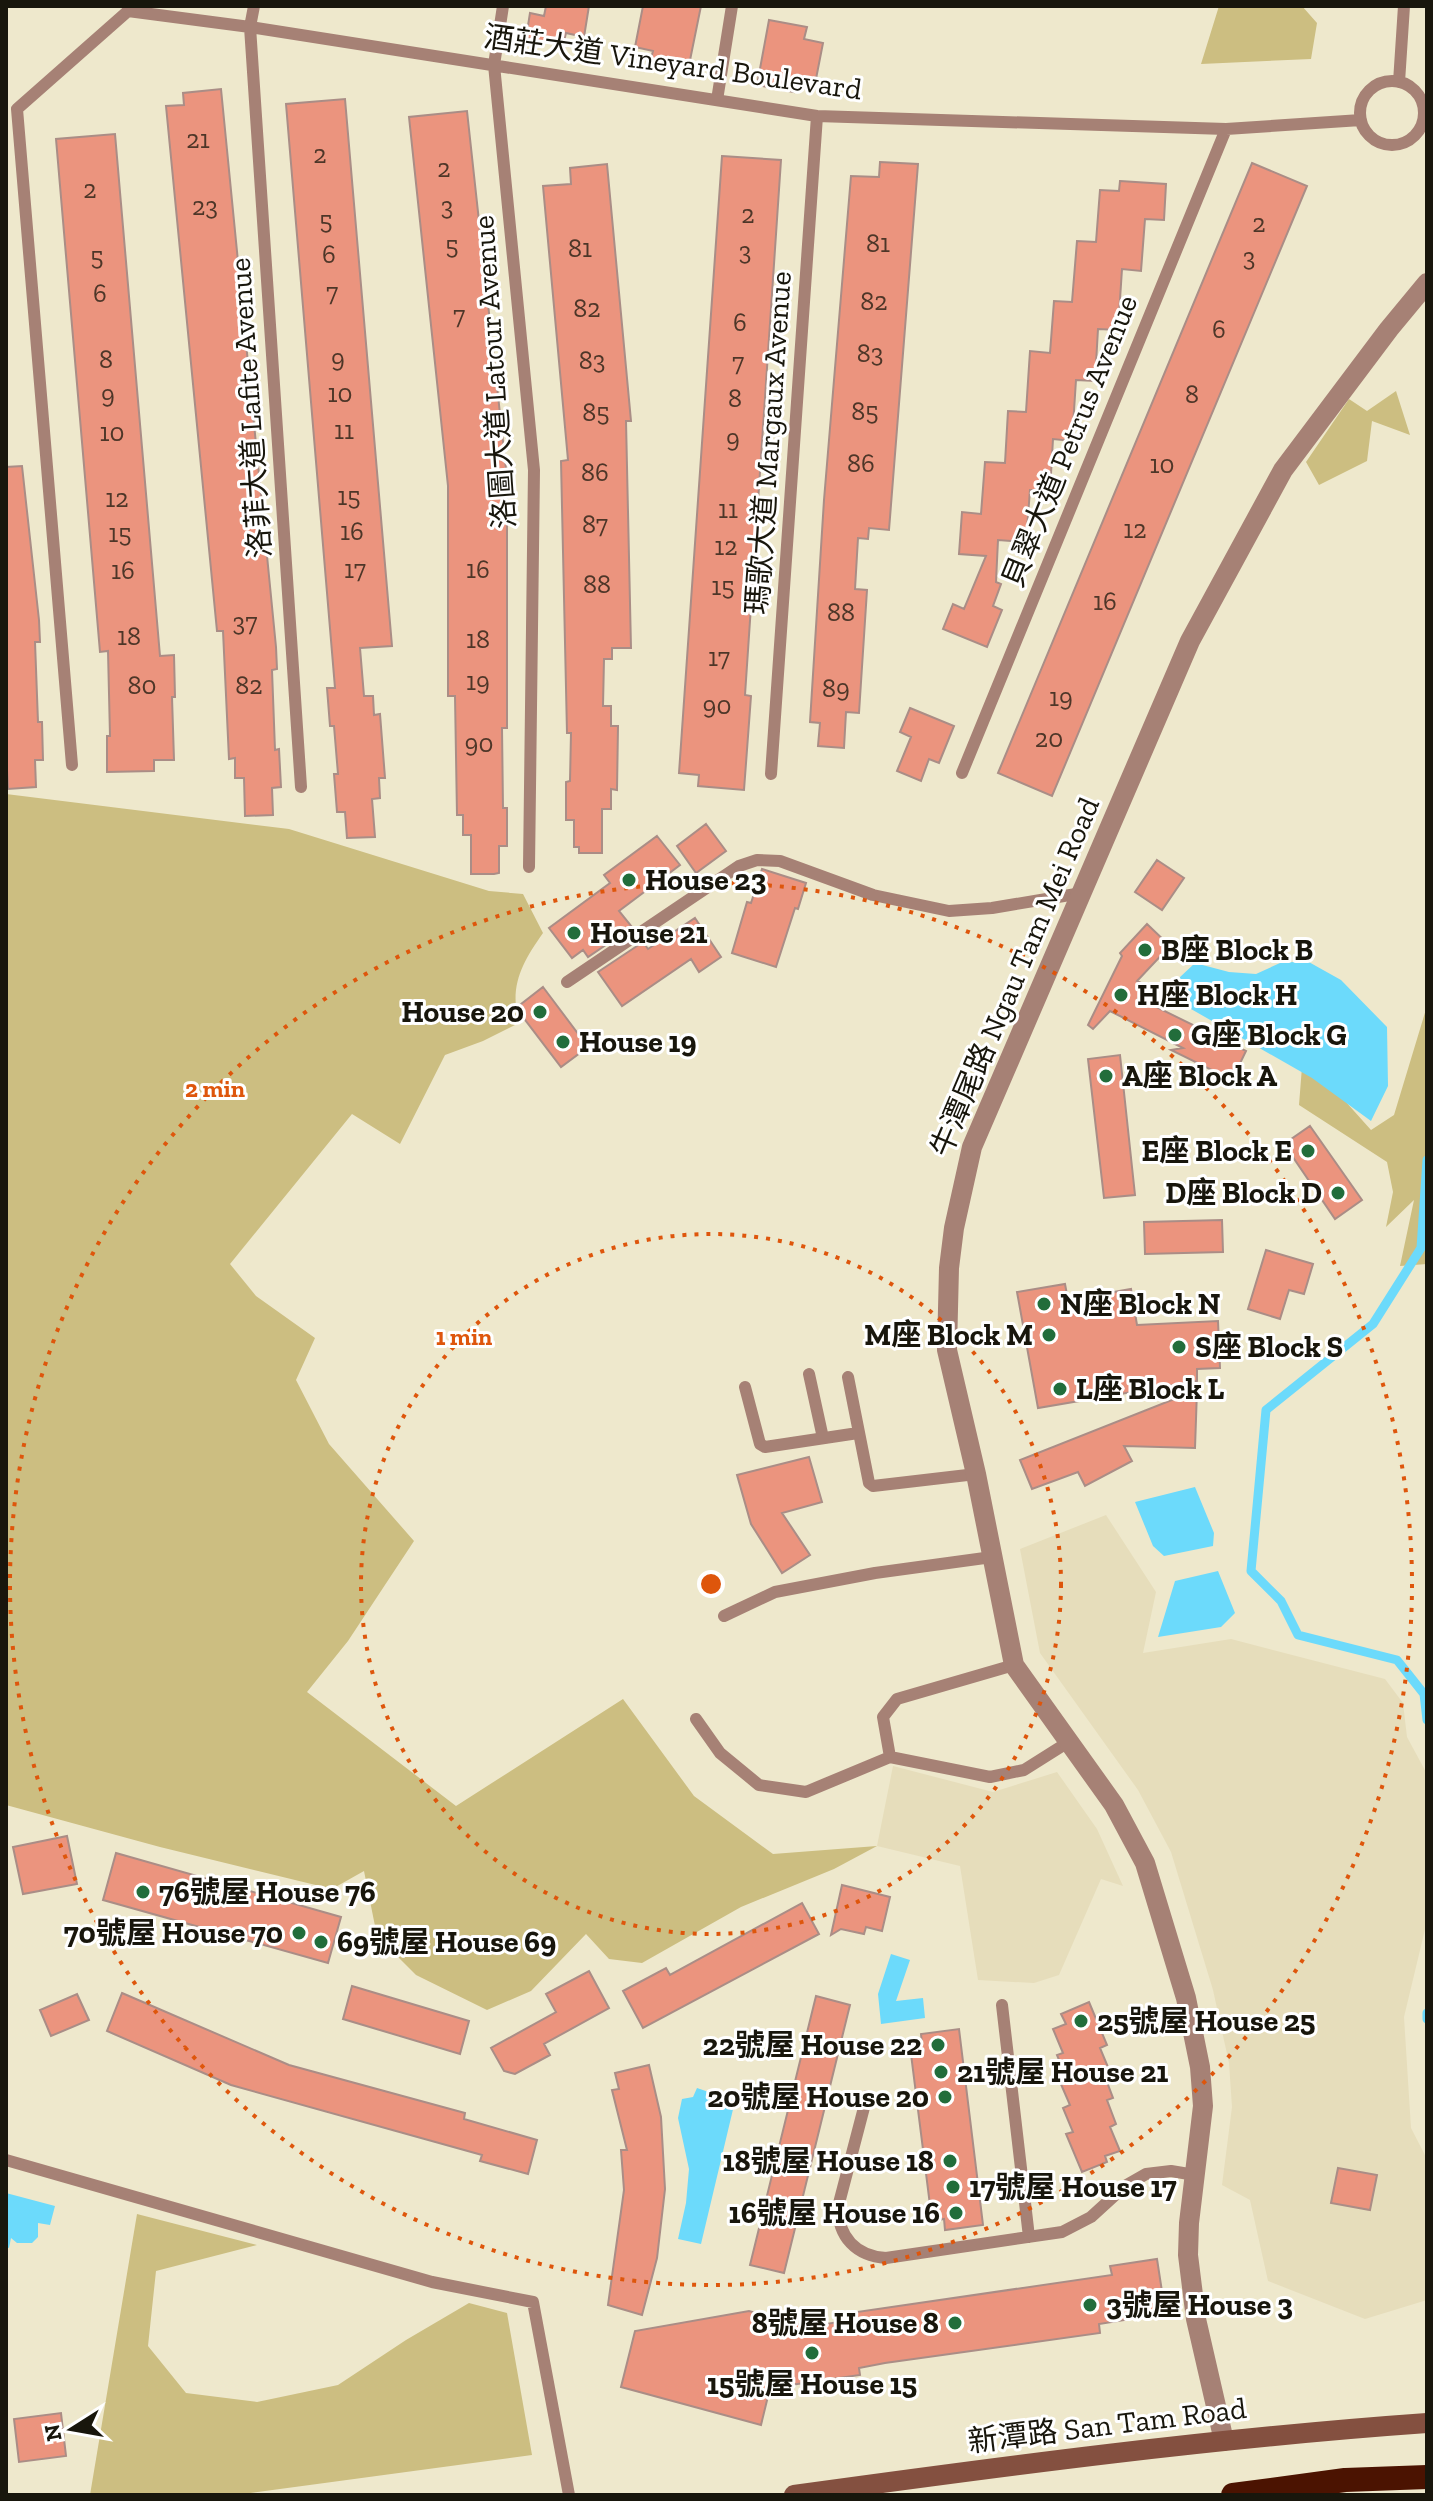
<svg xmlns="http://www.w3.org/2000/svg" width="1433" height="2501" font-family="'Zilla Slab','Noto Sans TC',serif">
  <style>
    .built { fill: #e6ddbb }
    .green { fill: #ccbe81 }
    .water { fill: #6cdafb }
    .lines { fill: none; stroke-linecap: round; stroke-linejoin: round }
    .stream { stroke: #6cdafb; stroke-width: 9 }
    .building { fill: #eb947e; stroke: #aa8d86; stroke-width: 2 }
    .lane { stroke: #a68175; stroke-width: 12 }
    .street { stroke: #a68175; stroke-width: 20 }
    .secondary { stroke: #845040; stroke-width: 20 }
    .highway { stroke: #4b1301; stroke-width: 24 }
    .ring { fill: none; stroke: #de560c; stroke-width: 4; stroke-dasharray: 4 8 }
    .poi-dot { fill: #226d3b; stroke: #fff; stroke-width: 3 }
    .labels { text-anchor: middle; stroke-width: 6; stroke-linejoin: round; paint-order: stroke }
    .number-label { font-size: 26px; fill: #4d3628 }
    .street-label { font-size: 30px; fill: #18160c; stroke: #fff }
    .poi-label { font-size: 30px; font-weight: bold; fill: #18160c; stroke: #fff; text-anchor: start }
    .centre { fill: #de560c; stroke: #fff; stroke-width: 4 }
    .ring-label { font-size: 24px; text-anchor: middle; font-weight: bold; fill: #de560c; stroke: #fff; stroke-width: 6; stroke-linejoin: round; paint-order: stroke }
  </style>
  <rect width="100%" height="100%" fill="#eee8cc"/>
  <path class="built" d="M1106,1515L1156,1592L1143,1653L1231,1639L1385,1679L1403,1703L1407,1737L1427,1774V1921L1404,2017L1411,2128L1427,2159V2300L1365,2319L1268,2281L1250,2200L1222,2185L1232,2107L1229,2063L1213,1990L1171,1852L1138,1790L1040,1653L1020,1549Z
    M893,1766L993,1792L1057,1772L1097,1829L1123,1886L1101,1879L1059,1975L1034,1983L978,1980L960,1866L877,1846Z"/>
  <path class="green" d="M1219,6H1302L1317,23L1311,59L1201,64Z
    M1396,391L1410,435L1372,421L1367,461L1319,485L1306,462L1349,399L1367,411Z
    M6,794L289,829L489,891L523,894L543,933C522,963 509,986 519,1023L483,1041L445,1055L400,1144L352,1114L230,1264L256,1296L315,1338L296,1380L329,1444L414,1541L348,1641L307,1692L456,1806L623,1699L694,1796L773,1854L877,1846L834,1869L741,1907L642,1963L609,1959L586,1934L531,1991L487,2010L416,1975L377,1936L364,1871L332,1889L160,1847L6,1805Z
    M1427,1006V1264L1400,1266L1414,1200L1386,1227L1393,1192L1387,1162L1299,1105L1303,1054L1371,1130L1394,1115Z
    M137,2214L257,2245L156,2271L148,2346L186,2393L257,2402L338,2385L406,2340L469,2303L507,2313L532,2455L236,2495H90Z"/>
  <path class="water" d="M1307,961L1341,980L1387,1027L1388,1086L1371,1121L1312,1078L1184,1005L1179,978L1195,963L1229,972L1256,974L1280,963Z
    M1195,1487L1214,1533L1213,1546L1164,1556L1153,1546L1135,1502Z
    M1218,1571L1235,1613L1221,1627L1158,1637L1175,1581Z
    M891,1954L910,1960L896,2001L923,1998L925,2018L881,2024L878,1994Z
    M697,2088L735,2101L701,2244L678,2239L686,2203L689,2169L678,2118L682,2099L693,2097Z
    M6,2193L55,2206L50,2225L38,2223V2237L32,2243H17L11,2238L9,2248L6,2247Z"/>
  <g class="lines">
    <path class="stream" d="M1427,1160L1421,1248L1373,1324L1266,1410L1251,1571L1281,1601L1298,1635L1397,1660L1424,1694L1427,1720
      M1427,2013V2019"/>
  </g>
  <path class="building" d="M546,6H589L584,37L566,33L563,45L526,38L530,13L544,16Z
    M643,6H701L688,70L650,62L653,51L635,47Z
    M769,20L807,27L804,39L823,43L815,84L797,80L794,92L757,85Z
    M221,89L276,647L277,669L272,670L275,750L279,749L281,787L272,788L273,815L245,816L244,778H235V758L229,759L223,631H217L166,106L184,105L183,93Z
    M345,99L392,646L360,648L364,696H373L374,715L380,714L385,778H379L380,798L372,799L375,837L347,838L345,812H337L334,774H338L334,726H330L327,688H335L286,104Z
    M467,111L507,478V728H502L503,808H507V846H499V873L494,874H471V835H463V815H457L455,696H448V486L409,117Z
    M115,134L160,656L174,655L175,697H172L174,760H154V771L107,772V736H110L108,651L100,652L56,139Z
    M722,156L781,160L745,695L751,696L744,790L698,786L699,775L679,773Z
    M880,162L918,164L889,530L869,528L868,539L858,538L855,589L867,590L859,713L846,712L844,748L818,746L820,723L810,722L824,500L851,176L879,177Z
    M1252,163L1307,186L1052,796L998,773Z
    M607,164L631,421H626L631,648H612V659H604L603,706H611V726H618L617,790L611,789V809H602V853H579V847H574V820H566V782L570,781L571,733H567L561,461L568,460L543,186L571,184L570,168Z
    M1120,181L1166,184L1164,220L1145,219L1141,271L1122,269L1118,330L1098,329L1095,381L1076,380L1072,441L1053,439L1050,491L1030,490L1026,542L998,540L996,582L1001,584L993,606L1002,610L987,647L943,629L953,604L964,609L986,556L959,554L962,512L981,514L985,462L1005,463L1008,411L1026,412L1030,351L1050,353L1054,301L1072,302L1077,241L1096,242L1100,190L1119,191Z
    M22,466L39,620L40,642H35L38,722H42L43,760H35L36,787L8,789L6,750V467Z
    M910,708L954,726L939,763L929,759L921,781L897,771L911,737L900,732Z
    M706,824L726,851L696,873L677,846Z
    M657,836L680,865L619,911L632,927L588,957L583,950L572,958L549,928L610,883L604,875Z
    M1157,860L1184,878L1162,910L1135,892Z
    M762,869L806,883L798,909L795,908L776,967L732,953L747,902L751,903Z
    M695,918L721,957L699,972L691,959L622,1006L598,972L643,942L648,949Z
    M1147,924L1170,946L1137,981L1145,985L1138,998L1246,1051L1232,1080L1171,1050L1183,1048L1110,1011L1093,1029L1088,1025L1122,956L1120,953Z
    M543,987L588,1047L561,1067L516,1008Z
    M1120,1055L1135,1195L1104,1198L1088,1059Z
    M1310,1126L1362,1200L1335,1219L1284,1144Z
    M1222,1220L1223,1252L1145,1254L1144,1222Z
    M1266,1250L1313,1264L1304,1294L1289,1290L1280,1319L1248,1309Z
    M1065,1284L1068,1300L1131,1289L1137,1325L1218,1321L1220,1368L1197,1369V1381L1038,1408L1017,1292Z
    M1197,1390L1195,1448L1124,1446L1132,1461L1085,1486L1078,1472L1032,1489L1020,1460Z
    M809,1457L822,1502L782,1513L810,1555L782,1573L751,1524L737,1475Z
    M67,1836L77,1884L23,1894L13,1847Z
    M116,1853L341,1917L328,1963L103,1900Z
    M842,1885L890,1897L882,1931L866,1927L864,1934L841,1929L831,1935Z
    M802,1903L819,1934L643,2028L623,1991L666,1968L670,1975Z
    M589,1971L609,2008L544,2044L550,2055L515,2074L504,2071L491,2048L556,2012L546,1994Z
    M352,1986L469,2021L460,2054L343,2019Z
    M122,1993L289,2065L465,2113L464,2119L537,2140L528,2174L480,2161L482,2155L231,2085L107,2031Z
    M77,1994L89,2020L51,2036L40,2010Z
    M816,1996L850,2005L784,2273L750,2265Z
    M1089,2002L1107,2045L1100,2048L1110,2072L1104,2074L1113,2098L1107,2100L1116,2124L1110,2127L1120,2151L1105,2156L1107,2162L1082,2172L1066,2134L1073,2132L1063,2108L1070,2105L1060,2082L1067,2079L1057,2055L1063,2053L1053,2029L1066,2024L1061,2014Z
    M959,2029L983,2225L945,2230L944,2219L932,2221L910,2046L922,2044L921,2034Z
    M649,2065L661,2117L665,2189L657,2258L642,2315L608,2305L624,2190L621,2150H627L612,2090L619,2089L615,2073Z
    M1338,2168L1377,2175L1370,2210L1331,2203Z
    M1157,2259L1163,2298L1154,2299L1156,2315L1099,2324L1100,2333L885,2363L859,2368L860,2375L770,2388L761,2425L621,2387L635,2331L749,2311L808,2327L851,2320L850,2313L1112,2275L1110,2266Z
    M61,2413L66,2456L19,2462L14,2419Z"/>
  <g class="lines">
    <path class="lane" d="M254,6L250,27L301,787
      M503,6L494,65L534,470L529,867
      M1360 113a32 32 0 1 1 64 0a32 32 0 1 1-64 0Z
      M1399,82L1404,6
      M717,100L732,6
      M72,765L17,109L128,11L250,27L817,116L1226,129L1361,120
      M962,773L1226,129
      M771,774L817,116
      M567,982L739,866L757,860L780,861L873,895L949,911L992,908L1082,893
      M809,1374L823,1438
      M848,1377L869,1483L873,1486L976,1474
      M745,1387L760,1444L765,1447L858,1433
      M724,1616L775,1592L875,1573L992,1557
      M696,1719L720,1753L759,1785L806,1792L890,1757L990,1777L1024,1770L1070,1741
      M890,1757L883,1717L897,1699L1014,1665
      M1002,2005L1029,2237
      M867,2096L838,2207C838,2237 856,2256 886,2258L1062,2232L1091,2217L1125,2186L1146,2174L1171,2171L1195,2175
      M6,2160L432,2282L533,2302L569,2495"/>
    <path class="street" d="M1224,2441L1196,2319L1188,2255L1189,2223L1203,2106L1200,2067L1186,1998L1145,1863L1114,1805L1014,1665L976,1474L947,1350L949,1268L954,1228L972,1147L1190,641L1283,470L1389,329L1427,283"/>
    <path class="secondary" d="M794,2495C1005,2466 1215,2438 1427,2423"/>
    <path class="highway" d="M1233,2495L1345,2480L1427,2477"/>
  </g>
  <g class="ring">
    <circle cx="711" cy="1584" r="350"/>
    <circle cx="711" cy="1584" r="701"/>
  </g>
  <g class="poi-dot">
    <circle cx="629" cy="880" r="8"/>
    <circle cx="574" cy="933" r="8"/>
    <circle cx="1145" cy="950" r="8"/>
    <circle cx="1121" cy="995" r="8"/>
    <circle cx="540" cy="1012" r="8"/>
    <circle cx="1175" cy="1035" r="8"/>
    <circle cx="563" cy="1042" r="8"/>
    <circle cx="1106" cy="1076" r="8"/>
    <circle cx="1308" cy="1151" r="8"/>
    <circle cx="1338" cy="1193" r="8"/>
    <circle cx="1044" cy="1304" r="8"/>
    <circle cx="1049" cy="1335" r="8"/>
    <circle cx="1179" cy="1347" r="8"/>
    <circle cx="1060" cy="1389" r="8"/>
    <circle cx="143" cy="1892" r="8"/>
    <circle cx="299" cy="1933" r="8"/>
    <circle cx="321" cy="1942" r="8"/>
    <circle cx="1081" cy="2021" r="8"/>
    <circle cx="938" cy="2045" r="8"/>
    <circle cx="941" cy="2072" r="8"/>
    <circle cx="945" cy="2097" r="8"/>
    <circle cx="950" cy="2161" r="8"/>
    <circle cx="953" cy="2187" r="8"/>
    <circle cx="956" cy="2213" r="8"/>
    <circle cx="1090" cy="2305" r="8"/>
    <circle cx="955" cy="2323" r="8"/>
    <circle cx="812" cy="2353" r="8"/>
  </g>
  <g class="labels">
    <g class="number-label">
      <text x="198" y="148">21</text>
      <text x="320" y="163">2</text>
      <text x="444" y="177">2</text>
      <text x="90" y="198">2</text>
      <text x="205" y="215">23</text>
      <text x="447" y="215">3</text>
      <text x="748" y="223">2</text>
      <text x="326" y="229">5</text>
      <text x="1259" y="232">2</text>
      <text x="878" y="252">81</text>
      <text x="452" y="254">5</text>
      <text x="580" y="257">81</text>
      <text x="745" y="260">3</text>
      <text x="329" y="263">6</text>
      <text x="97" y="265">5</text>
      <text x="1249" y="266">3</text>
      <text x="332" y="301">7</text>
      <text x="100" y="302">6</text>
      <text x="874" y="310">82</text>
      <text x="587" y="317">82</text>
      <text x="459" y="324">7</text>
      <text x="740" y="331">6</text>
      <text x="1219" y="338">6</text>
      <text x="870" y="362">83</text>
      <text x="338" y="367">9</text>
      <text x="106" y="368">8</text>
      <text x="592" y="369">83</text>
      <text x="738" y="371">7</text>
      <text x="340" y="402">10</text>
      <text x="108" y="403">9</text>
      <text x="1192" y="403">8</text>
      <text x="735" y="407">8</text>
      <text x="865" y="420">85</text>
      <text x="596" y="421">85</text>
      <text x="344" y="439">11</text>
      <text x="112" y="441">10</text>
      <text x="733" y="447">9</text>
      <text x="861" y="472">86</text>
      <text x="1162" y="473">10</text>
      <text x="595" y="481">86</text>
      <text x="349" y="505">15</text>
      <text x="117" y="507">12</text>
      <text x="728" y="518">11</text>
      <text x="595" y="533">87</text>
      <text x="1135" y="538">12</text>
      <text x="352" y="540">16</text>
      <text x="120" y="542">15</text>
      <text x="726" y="555">12</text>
      <text x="355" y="578">17</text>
      <text x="478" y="578">16</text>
      <text x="123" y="579">16</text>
      <text x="597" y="593">88</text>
      <text x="723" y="595">15</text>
      <text x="1105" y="610">16</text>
      <text x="841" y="621">88</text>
      <text x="245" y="631">37</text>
      <text x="129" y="645">18</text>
      <text x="478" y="648">18</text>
      <text x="719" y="666">17</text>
      <text x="478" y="690">19</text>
      <text x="142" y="694">80</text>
      <text x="249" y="694">82</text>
      <text x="836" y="697">89</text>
      <text x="1061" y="706">19</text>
      <text x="717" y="714">90</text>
      <text x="1049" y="747">20</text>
      <text x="479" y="752">90</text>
    </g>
    <g class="street-label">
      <text transform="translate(673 63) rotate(8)" y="10">酒莊大道 Vineyard Boulevard</text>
      <text transform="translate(494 372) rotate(-94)" y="10">洛圖大道 Latour Avenue</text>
      <text transform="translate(250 408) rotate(-94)" y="10">洛菲大道 Lafite Avenue</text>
      <text transform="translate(1070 441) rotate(-68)" y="10">貝翠大道 Petrus Avenue</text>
      <text transform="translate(769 443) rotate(-86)" y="10">瑪歌大道 Margaux Avenue</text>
      <text transform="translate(1015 977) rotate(-67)" y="10">牛潭尾路 Ngau Tam Mei Road</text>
      <text transform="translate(1107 2425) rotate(-7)" y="10">新潭路 San Tam Road</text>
    </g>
    <g class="poi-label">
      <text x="645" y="890">House 23</text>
      <text x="590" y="943">House 21</text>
      <text x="1161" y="960">B座 Block B</text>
      <text x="1137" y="1005">H座 Block H</text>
      <text x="524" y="1022" text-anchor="end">House 20</text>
      <text x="1191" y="1045">G座 Block G</text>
      <text x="579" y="1052">House 19</text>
      <text x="1122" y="1086">A座 Block A</text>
      <text x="1292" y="1161" text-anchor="end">E座 Block E</text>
      <text x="1322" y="1203" text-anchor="end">D座 Block D</text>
      <text x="1060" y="1314">N座 Block N</text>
      <text x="1033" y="1345" text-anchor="end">M座 Block M</text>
      <text x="1195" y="1357">S座 Block S</text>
      <text x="1076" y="1399">L座 Block L</text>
      <text x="159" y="1902">76號屋 House 76</text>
      <text x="283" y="1943" text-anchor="end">70號屋 House 70</text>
      <text x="337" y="1952">69號屋 House 69</text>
      <text x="1097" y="2031">25號屋 House 25</text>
      <text x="922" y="2055" text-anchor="end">22號屋 House 22</text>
      <text x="957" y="2082">21號屋 House 21</text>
      <text x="929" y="2107" text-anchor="end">20號屋 House 20</text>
      <text x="934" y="2171" text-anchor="end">18號屋 House 18</text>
      <text x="969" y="2197">17號屋 House 17</text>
      <text x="940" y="2223" text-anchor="end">16號屋 House 16</text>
      <text x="1106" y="2315">3號屋 House 3</text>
      <text x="939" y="2333" text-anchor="end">8號屋 House 8</text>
      <text x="812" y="2394" text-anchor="middle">15號屋 House 15</text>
    </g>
  </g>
  <circle cx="711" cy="1584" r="12" class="centre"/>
  <g class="ring-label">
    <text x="215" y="1097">2 min</text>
    <text x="464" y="1345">1 min</text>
  </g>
  <rect width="1433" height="2501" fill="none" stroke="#18160c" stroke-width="16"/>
  <g transform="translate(72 2429) rotate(259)" stroke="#ffffff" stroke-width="6" paint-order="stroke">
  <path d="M0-6L14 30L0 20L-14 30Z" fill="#18160c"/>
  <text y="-12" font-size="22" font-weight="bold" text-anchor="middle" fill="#18160c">N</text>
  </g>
</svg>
